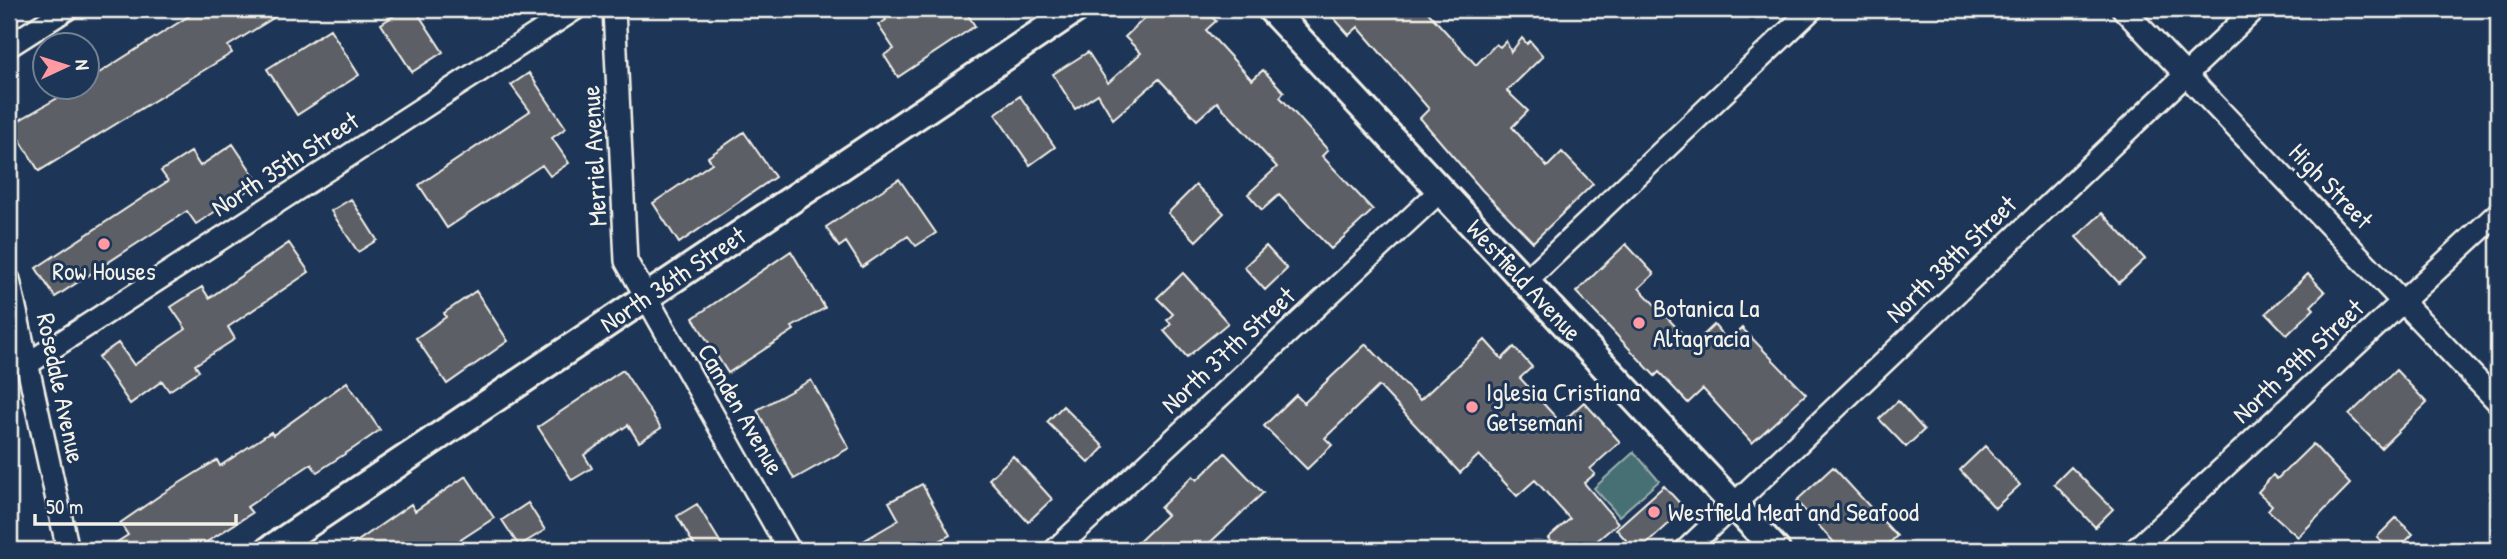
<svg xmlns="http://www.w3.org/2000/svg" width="2507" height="559" font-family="'Patrick Hand',sans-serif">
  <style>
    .green { fill: #466f75; stroke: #9db0ae; stroke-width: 2 }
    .building { fill: #5c5e66; stroke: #f4f1e8; stroke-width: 2 }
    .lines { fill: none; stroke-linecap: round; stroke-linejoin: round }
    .minor-casing { stroke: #f4f1e8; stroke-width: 26 }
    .tertiary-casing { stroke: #f4f1e8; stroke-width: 32 }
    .minor { stroke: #1d3557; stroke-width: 21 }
    .tertiary { stroke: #1d3557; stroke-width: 26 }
    .poi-dot { fill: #ff9aa2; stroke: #1d3557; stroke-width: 2.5 }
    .labels { text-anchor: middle; stroke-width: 6; stroke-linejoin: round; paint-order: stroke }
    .street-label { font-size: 26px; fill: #f4f1e8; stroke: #1d3557 }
    .poi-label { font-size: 26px; fill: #f4f1e8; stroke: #1d3557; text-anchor: start }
  </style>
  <rect width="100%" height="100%" fill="#1d3557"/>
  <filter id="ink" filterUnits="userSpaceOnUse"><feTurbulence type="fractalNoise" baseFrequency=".0143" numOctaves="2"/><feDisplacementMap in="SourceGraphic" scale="14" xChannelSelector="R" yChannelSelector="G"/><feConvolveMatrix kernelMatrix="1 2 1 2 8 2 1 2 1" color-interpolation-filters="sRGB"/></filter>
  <g filter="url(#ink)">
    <path class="green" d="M1634,452L1659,481L1619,516L1594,488Z"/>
    <path class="building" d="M200,9H288L228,46L232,53L39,171L11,125L75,88H88V80Z
      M404,9H415L443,52L412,72L381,24Z
      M879,9H964L975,26L898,77L884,55L894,49L878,25L886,20Z
      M1154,9H1204L1216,21L1206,30L1252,80L1263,70L1284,92L1280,97L1328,150L1322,156L1373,210L1331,249L1279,195L1262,210L1248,194L1277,167L1217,102L1197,120L1159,79L1113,119L1098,94L1075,109L1053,74L1088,52L1108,83L1141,53L1125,37Z
      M1326,9H1425L1476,65L1496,44L1500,47L1506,41L1511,52L1522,38L1527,44L1530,41L1543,56L1507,91L1528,111L1512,127L1547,167L1562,152L1593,184L1533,242L1482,190L1420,118L1429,109L1358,27L1349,35Z
      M330,29L359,75L297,115L267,69Z
      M529,73L566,128L552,138L569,163L550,176L542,165L447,228L419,185L530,111L511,85Z
      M1020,96L1055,147L1030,165L995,114Z
      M744,132L775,177L679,243L653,203L712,163L708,157Z
      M233,144L259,183L196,224L187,211L55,297L36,268L168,181L161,171L191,152L200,166Z
      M899,179L936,233L916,246L908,236L862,267L846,242L839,247L826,227Z
      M1196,185L1224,213L1196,241L1168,213Z
      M351,199L377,240L358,252L331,211Z
      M2102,213L2145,259L2119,283L2076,237Z
      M289,243L309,272L228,327L235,339L195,365L199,371L169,391L162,381L130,404L98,357L118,343L134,365L186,329L171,307L202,287L209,298Z
      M1626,244L1654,274L1639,288L1693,345L1714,325L1728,341L1742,328L1806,394L1752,443L1703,389L1688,403L1659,372L1655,376L1576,292Z
      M1266,246L1287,269L1265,290L1244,267Z
      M791,251L825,308L792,327L794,330L728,373L693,318Z
      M1183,273L1228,323L1187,357L1164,331L1171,324L1167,320L1173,314L1157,298Z
      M2308,274L2325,292L2311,306L2314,309L2287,335L2266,313Z
      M476,291L508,341L447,384L416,338L446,317L444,313Z
      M1485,340L1502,359L1514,347L1532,367L1520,378L1561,423L1584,402L1620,442L1590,469L1595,474L1584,483L1618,523L1586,550H1558L1548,538L1570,519L1535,480L1517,496L1479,455L1460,473L1379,386L1325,438L1332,445L1307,469L1264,426L1296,395L1304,403L1366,344L1420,400Z
      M623,370L661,428L639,442L628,425L584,455L592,468L572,480L538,427Z
      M2396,370L2427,403L2381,448L2349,415Z
      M811,380L849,448L794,479L757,410Z
      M347,382L380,430L354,448L317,472L311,464L247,507L252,513L194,550H105L128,535L120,523L162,494L217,460L220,466L271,432L273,435Z
      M1898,401L1924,430L1906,447L1879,419Z
      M1063,406L1104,447L1089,463L1047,422Z
      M2313,444L2350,484L2298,537L2268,510L2272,505L2258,492L2273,475L2277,479Z
      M1985,446L2020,485L1995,508L1960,470Z
      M1225,453L1263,493L1202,550H1130L1167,515L1160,508L1193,476L1197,480Z
      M1013,456L1052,499L1028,522L989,479Z
      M1833,467L1897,536L1882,550H1841L1796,501Z
      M2071,467L2113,509L2095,527L2054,484Z
      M466,476L494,518L445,550H345L411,504L415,511Z
      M922,484L950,535L923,550H848L899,520L889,502Z
      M1664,486L1685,509L1640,550H1635L1616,529Z
      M528,503L545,530L519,546L502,520Z
      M697,504L725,550H697L677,516Z
      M2396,518L2413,534L2397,550H2391L2377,537Z"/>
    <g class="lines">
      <g class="minor-casing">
        <path id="minor" d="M614,9L626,261L789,550
          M2123,9L2498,402
          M9,46L67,9
          M9,280L68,550
          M1526,281L1812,9
          M26,365L575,9
          M1055,550L1439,192
          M1686,550L2255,9
          M2135,550L2498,213"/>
      </g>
      <g class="tertiary-casing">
        <g id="tertiary">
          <path id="s1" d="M1271,9L1776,550"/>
          <path id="s2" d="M269,550L1076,9"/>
        </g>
      </g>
      <use href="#minor" class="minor"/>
      <use href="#tertiary" class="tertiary"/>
    </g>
  </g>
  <g class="poi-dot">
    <circle cx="104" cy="244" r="7"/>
    <circle cx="1639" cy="323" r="7"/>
    <circle cx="1472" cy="407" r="7"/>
    <circle cx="1654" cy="512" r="7"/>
  </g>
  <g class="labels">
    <g class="street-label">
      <text transform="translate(594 156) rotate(-93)" y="9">Merriel Avenue</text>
      <text transform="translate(285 164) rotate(-33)" y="9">North 35th Street</text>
      <text transform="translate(2331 186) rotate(46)" y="9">High Street</text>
      <text transform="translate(1951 259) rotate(-44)" y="9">North 38th Street</text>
      <text dy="9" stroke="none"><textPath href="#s2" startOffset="486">North 36th Street</textPath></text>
      <text dy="9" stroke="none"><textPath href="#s1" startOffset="371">Westfield Avenue</textPath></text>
      <text transform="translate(1228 350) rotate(-43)" y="9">North 37th Street</text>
      <text transform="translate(2298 361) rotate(-43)" y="9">North 39th Street</text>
      <text transform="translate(61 388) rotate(78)" y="9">Rosedale Avenue</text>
      <text transform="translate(741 409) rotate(60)" y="9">Camden Avenue</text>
    </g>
    <g class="poi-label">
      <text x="104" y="280" text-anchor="middle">Row Houses</text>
      <text x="1653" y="317">Botanica La<tspan x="1653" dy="30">Altagracia</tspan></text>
      <text x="1486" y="401">Iglesia Cristiana<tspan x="1486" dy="30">Getsemani</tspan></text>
      <text x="1668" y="521">Westfield Meat and Seafood</text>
    </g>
  </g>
  <rect width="2507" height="559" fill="none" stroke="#1d3557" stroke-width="35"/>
  <rect x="18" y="18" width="2472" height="524" fill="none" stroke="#f4f1e8" stroke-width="2.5" filter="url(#ink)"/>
  <g transform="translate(66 66) rotate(86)"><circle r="33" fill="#1d3557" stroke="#738091" stroke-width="2"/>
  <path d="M0-5L12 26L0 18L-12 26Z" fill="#ff9aa2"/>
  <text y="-10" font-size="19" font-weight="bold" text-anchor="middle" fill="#f4f1e8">N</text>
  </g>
  <path d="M35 514v10h201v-10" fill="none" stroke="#f4f1e8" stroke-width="3.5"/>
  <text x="46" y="514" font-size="21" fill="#f4f1e8" stroke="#1d3557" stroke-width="5" paint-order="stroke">50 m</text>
</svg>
